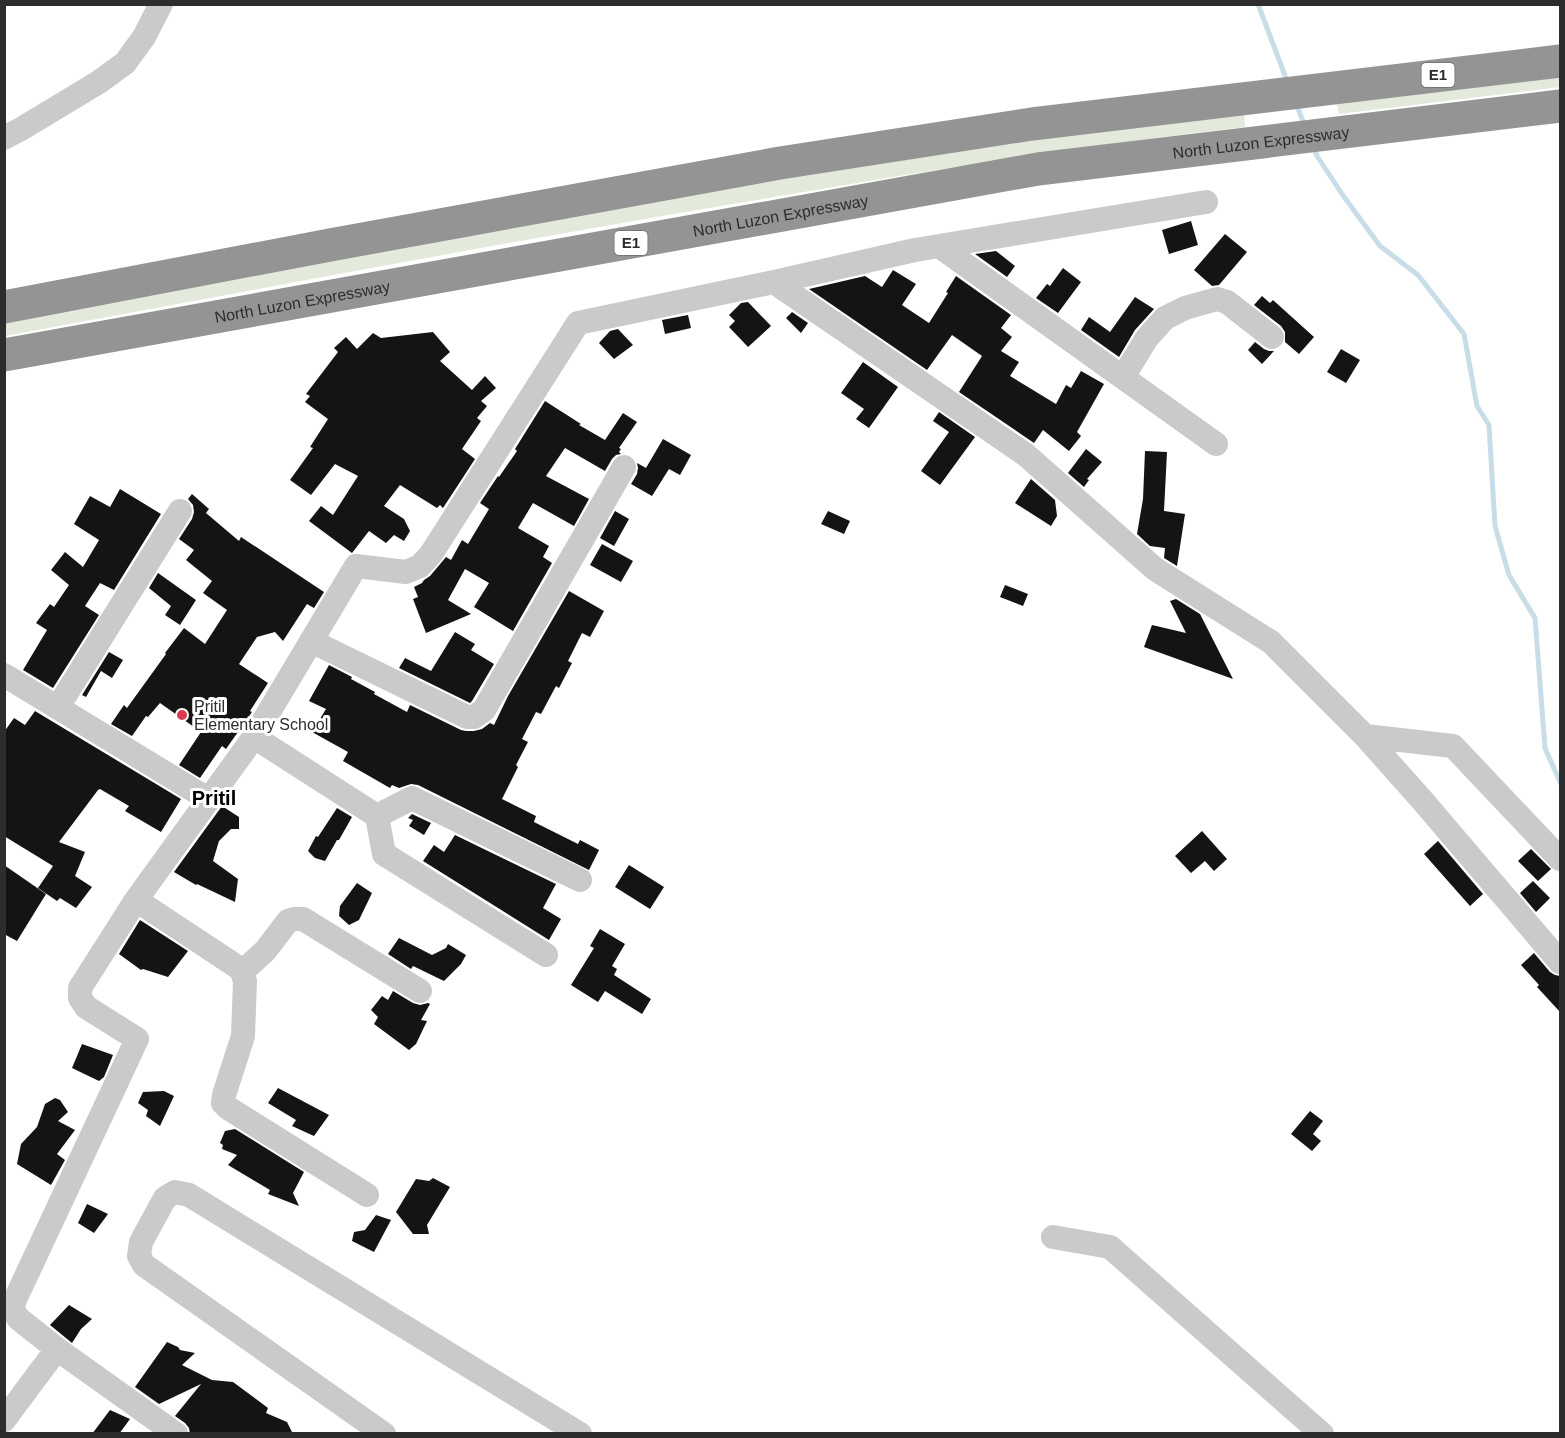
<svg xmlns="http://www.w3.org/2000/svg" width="1565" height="1438" font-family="Helvetica,sans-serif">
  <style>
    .green { fill: #e3e9db }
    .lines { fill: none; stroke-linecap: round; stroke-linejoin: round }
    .stream { stroke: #c8dde8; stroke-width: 5 }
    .building { fill: #141414 }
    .minor { stroke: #cacaca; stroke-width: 24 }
    .highway { stroke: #949494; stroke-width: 33 }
    .poi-dot { fill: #d93a4d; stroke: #fff; stroke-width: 2 }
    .labels { text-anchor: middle; stroke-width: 6; stroke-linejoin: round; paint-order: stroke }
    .shield { fill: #fff; stroke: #6c6c6c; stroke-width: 1.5 }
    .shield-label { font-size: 15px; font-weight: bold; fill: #2d2d2d }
    .street-label { font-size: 16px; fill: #2d2d2d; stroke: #fff }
    .poi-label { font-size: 16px; fill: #2d2d2d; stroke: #fff; text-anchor: start }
    .quarter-label { font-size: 20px; font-weight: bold; fill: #000; stroke: #fff }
  </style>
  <rect width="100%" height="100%" fill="#fff"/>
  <path class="green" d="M1560,70V87L1339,114L1336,98Z
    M1244,107L1245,127C1076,146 907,174 739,203C494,244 249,291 5,336V317L589,209Z"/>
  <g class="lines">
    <path class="stream" d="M1258,4L1287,81
      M1296,104L1305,126
      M1313,146L1317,156L1342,194L1380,246L1418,275L1464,334L1477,406L1489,425L1495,526L1509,575L1535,618L1545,748L1560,782"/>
  </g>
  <path class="building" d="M1191,221L1198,245L1169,254L1162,230Z
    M1225,234L1247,252L1219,285L1212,286L1194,270Z
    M996,251L1015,266L1007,277L975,254Z
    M1063,268L1081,282L1058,313L1036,298L1047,284L1050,286Z
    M893,270L916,284L902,305L929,323L948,293L946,292L956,276L1011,315L1001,328L1012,337L1001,351L1019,362L1010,376L1056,404L1066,385L1071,388L1081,371L1104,384L1077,432L1081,436L1069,451L1043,430L1034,443L959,392L982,356L952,335L927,370L809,289L865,276L882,287Z
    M1262,296L1270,303L1273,300L1314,337L1299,354L1285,342V332L1281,326L1254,305Z
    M1135,297L1154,309L1135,330L1119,357L1081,330L1089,317L1110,332Z
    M748,302L771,326L748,347L729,327L735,321L729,315L741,303Z
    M792,312L808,323L801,333L786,318Z
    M688,315L691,328L665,334L662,320Z
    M618,329L633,345L614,359L599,343L610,331Z
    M433,332L450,352L440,361L472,390L485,376L496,388L481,401L487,406L477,418L481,421L462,449L475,459L443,508L440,505L437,508L400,485L384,506L404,519L410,531L404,541L394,535L386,543L369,531L352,553L309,521L321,506L333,515L358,476L335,464L311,495L290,480L313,448L310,447L328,419L305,402L310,396L306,394L338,352L334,348L346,337L357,349L373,333L381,338Z
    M1255,342L1264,349L1269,351H1274L1262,364L1248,350Z
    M1341,349L1360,360L1346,383L1327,372Z
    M863,362L898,387L869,428L856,419L864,409L841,393Z
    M545,401L581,424L579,425L605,440L623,413L637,422L619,448L621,449L619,452L621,454L616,455L612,459L605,471L565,448L546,476L589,499L574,526L533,503L518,528L549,546L543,557L552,563L513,631L474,607L489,583L465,569L448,600L471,614L426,633L413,599L418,597L414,587L422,583L424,580L430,576L446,557L451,560L462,540L468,544L489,509L480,503L498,476L499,477L517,451L515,449Z
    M939,412L975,437L940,485L921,471L949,432L933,421Z
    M663,439L691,455L680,475L669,469L652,496L631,484L637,474L638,468L637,463L646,468Z
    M1086,449L1102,462L1087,479L1089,480L1084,487L1068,473Z
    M1145,451L1167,452L1164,511L1185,514L1177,566L1164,558L1165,548L1150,546L1137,534L1143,499Z
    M1031,479L1055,500L1057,516L1051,526L1015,503Z
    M120,489L161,514L114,590L100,583L85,606L99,615L53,688L23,670L47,630L36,623L50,604L54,607L69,585L51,570L65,552L83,567L99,540L74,524L90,496L110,507Z
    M192,494L209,509L206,513L239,541L241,537L324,592L314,608L307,604L283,641L275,632L257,637L239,664L268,683L250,711L252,712L226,749L222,746L200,778L179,765L201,732L160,703L148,717L146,716L132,736L111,724L124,705L127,708L166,654L165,653L184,628L205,644L227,610L203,593L212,581L186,560L194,550L179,539L192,519L194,512L193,505L188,499Z
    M615,511L629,519L614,546L600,538Z
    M828,511L850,521L844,534L821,524Z
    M602,544L633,561L621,582L590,565Z
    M158,573L196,600L180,625L165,615L171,606L149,588Z
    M1005,585L1028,594L1023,606L1000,597Z
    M569,591L604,611L590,637L582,633L568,661L572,663L559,688L556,686L541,714L536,712L522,739L528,742L516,765L518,767L502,799L536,816L534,822L578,844L580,840L599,850L589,870L418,785L411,784L399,788L392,785L390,788L343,761L348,752L312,732L326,709L309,701L329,665L352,677L351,679L375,692L374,694L407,712L410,705L461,730L466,731H474L482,729L490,723L494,725L508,696Z
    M1176,599L1200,614L1233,679L1144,647L1152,625L1186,633L1170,601Z
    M455,632L475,644L471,650L494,664L472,701L470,703L399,668L405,658L431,671Z
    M109,652L123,660L112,678L101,671L86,697L82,695Z
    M35,711L181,799L161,832L125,811L129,806L100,789L98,790L59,842L85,852L75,876L92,887L76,908L60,898L57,901L38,888L53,866L4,836V732L14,718L25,725Z
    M222,806L239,817V829H231L219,841L213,861L238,879L235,902L197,884L196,885L174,872Z
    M337,808L352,817L339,840H337L325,861L315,858L308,851L316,836L318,837Z
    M412,814L431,823L424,835L409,826L413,820L408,818Z
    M1202,831L1227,859L1214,871L1205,861L1191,873L1175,856Z
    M455,835L556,884L543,908L561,919L549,940L423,861L434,845L444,852Z
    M1438,841L1483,894L1470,906L1424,854Z
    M1531,849L1551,869L1538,881L1518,861Z
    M4,865L46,894L17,941L4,934Z
    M629,865L664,887L650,909L615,887Z
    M1533,881L1550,898L1536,912L1520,893Z
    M357,883L372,893L359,920L349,925L339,916L340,906Z
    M140,920L188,951L168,977L143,969L141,970L119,954Z
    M600,929L625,944L612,966L617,969L614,975L651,999L642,1014L605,991L598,1002L571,985L594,948L590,946Z
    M399,938L432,955L446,948L448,944L466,955L461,964L444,981L413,966L411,969L388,954Z
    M1534,953L1550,972L1555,975L1560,976V1012L1537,987L1539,985L1521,965Z
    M393,991L413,1003L420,1005L428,1003L430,1004L421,1020L427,1021L416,1044L409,1050L374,1024L378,1017L371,1010L382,996L388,1000Z
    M82,1044L113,1055L104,1077L99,1081L72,1068Z
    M278,1088L329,1115L314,1136L292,1126L296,1120L268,1103Z
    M164,1091L174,1096L160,1126L146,1116L148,1110L138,1103L143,1092Z
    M55,1098L60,1100L68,1112L58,1121L75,1130L57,1154L65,1160L51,1185L17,1164L21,1144L37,1127L45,1104Z
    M1310,1111L1323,1121L1313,1134L1321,1141L1312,1151L1291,1134Z
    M235,1129L304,1172L293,1193L299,1206L268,1194L270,1190L228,1165L237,1155L222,1149L223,1145L220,1143L225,1131Z
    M433,1178L450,1187L427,1225L429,1234H413L396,1212L416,1179L429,1181Z
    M87,1204L108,1214L94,1233L78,1223Z
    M376,1215L391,1220L374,1252L352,1241L354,1232L365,1230Z
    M69,1305L92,1319L81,1329L72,1343L50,1325Z
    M167,1342L178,1347L180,1350L195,1353L182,1365L212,1380L233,1382L268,1408L266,1413L287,1422L293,1434H190L189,1428L185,1423L175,1416L201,1384L159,1404L135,1387Z
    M110,1410L130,1419L119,1434H92Z"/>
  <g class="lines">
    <path class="minor" d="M4,138L21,129L99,82L125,63L144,37L161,4
      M939,246L1216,444
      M774,282L1026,455L1155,569L1271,642L1365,736L1422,800L1560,962
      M1123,377L1147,338L1165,318L1185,308L1217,299L1227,302L1272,337
      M311,641L467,717H474L484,710L624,467
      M4,675L208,799
      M58,707L180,511
      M1365,736L1453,746L1560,859
      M254,737L377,816L384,854L546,955
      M377,816L412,798L580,880
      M136,900L239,968L242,972L245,981L243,1036L224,1095L223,1103L228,1108L367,1195
      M242,972L265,951L288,921L294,919H303L420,991
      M1053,1237L1110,1247L1322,1434
      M4,1420L57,1349
      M176,1434L57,1349L19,1319L14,1312L13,1304L137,1039L86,1007L80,998V988L136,900L254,737L356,566L406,572L420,566L431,554L578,323L774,282L915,250L1206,202
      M384,1434L144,1265L139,1256L141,1242L165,1198L175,1192L189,1195L580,1434"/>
    <g class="highway">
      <path d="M4,307L330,245L780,163L1032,124L1560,61"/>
      <path id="s1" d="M4,355L1038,169L1560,106"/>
    </g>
  </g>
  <circle class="poi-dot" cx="182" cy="715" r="6"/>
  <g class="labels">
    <g class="shield">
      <rect x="1421.5" y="63" width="33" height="24" rx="4.5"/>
      <rect x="614.5" y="231" width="33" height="24" rx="4.5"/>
    </g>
    <g class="shield-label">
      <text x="1438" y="80">E1</text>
      <text x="631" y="248">E1</text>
    </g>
    <g class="street-label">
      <text dy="6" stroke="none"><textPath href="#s1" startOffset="1275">North Luzon Expressway</textPath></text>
      <text dy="6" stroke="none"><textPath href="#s1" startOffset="789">North Luzon Expressway</textPath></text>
      <text dy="6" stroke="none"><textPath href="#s1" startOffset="303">North Luzon Expressway</textPath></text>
    </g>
    <g class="poi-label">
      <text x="194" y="712">Pritil<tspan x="194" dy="18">Elementary School</tspan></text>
    </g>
    <g class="quarter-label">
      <text x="214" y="805">Pritil</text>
    </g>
  </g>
  <rect width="1565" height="1438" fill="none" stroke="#2d2d2d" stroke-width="12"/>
</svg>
